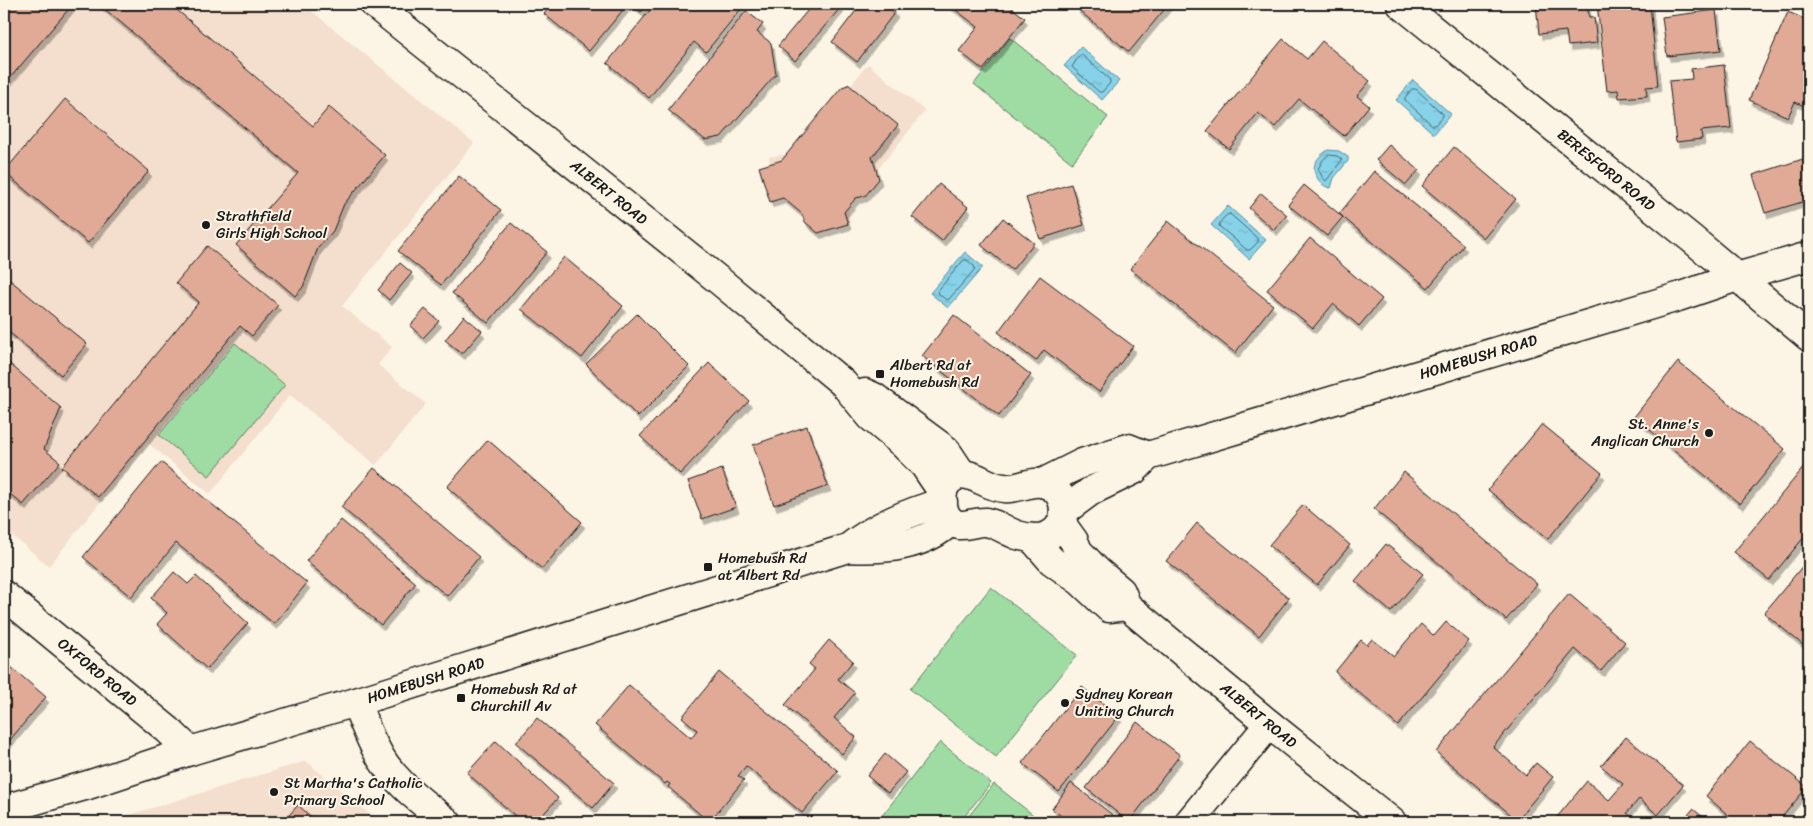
<svg xmlns="http://www.w3.org/2000/svg" width="1813" height="826" font-family="Sriracha,sans-serif">
  <style>
    .built { fill: #f4decd }
    .pitch { fill: #9fdca3; stroke: #5e7c60 }
    .water { fill: url(#water-ripples); stroke: #5c8996 }
    .lines { fill: none; stroke-linecap: round; stroke-linejoin: round }
    .shore { stroke: #47656e; stroke-width: 1 }
    .building { fill: #e0aa96; stroke: #1c1c1c; filter: url(#shadow) }
    .street-casing { stroke: #1c1c1c; stroke-width: 31 }
    .secondary-casing { stroke: #1c1c1c; stroke-width: 31 }
    .street { stroke: #fcf5e5; stroke-width: 28 }
    .secondary { stroke: #fcf5e5; stroke-width: 28 }
    .poi-dot { fill: #1c1c1c; stroke: #fcf5e5; stroke-width: 2 }
    .labels { text-anchor: middle; stroke-width: 4; stroke-linejoin: round; paint-order: stroke }
    .street-label { font-size: 15px; fill: #1c1c1c; stroke: #fcf5e5 }
    .poi-label { font-size: 15px; fill: #1c1c1c; stroke: #fcf5e5; text-anchor: start }
  </style>
  <defs>
    <pattern id="water-ripples" width="26" height="14" patternUnits="userSpaceOnUse" patternTransform="scale(1.25)"><rect width="26" height="14" fill="#87d2e8"/><path d="M2 4q2-2 4 0t4 0M15 11q2-2 4 0t4 0" fill="none" stroke="#74b4c6"/></pattern>
    <filter id="shadow"><feDropShadow dx="3" dy="5.5" stdDeviation="0" flood-color="#0004"/></filter>
  </defs>
  <rect width="100%" height="100%" fill="#fcf5e5"/>
  <filter id="ink" filterUnits="userSpaceOnUse"><feTurbulence type="fractalNoise" baseFrequency=".02" numOctaves="2"/><feDisplacementMap in="SourceGraphic" scale="10" xChannelSelector="R" yChannelSelector="G"/><feConvolveMatrix kernelMatrix="1 2 1 2 8 2 1 2 1" color-interpolation-filters="sRGB"/></filter>
  <g filter="url(#ink)">
    <path class="built" d="M4,4H303L474,143L342,306L392,347L378,365L426,404L376,465L290,395L210,494L148,443L49,566L4,529Z
      M868,64L925,111L848,206L850,224L812,228L810,211L773,191L769,157L795,153Z
      M306,761L379,822H106Z"/>
    <path class="pitch" d="M1010,38L1108,117L1072,163L974,84Z
      M235,343L285,385L209,476L159,435Z
      M991,587L1077,655L996,757L910,689Z
      M940,742L991,783L960,822H877Z
      M994,784L1042,822H964Z"/>
    <path class="water" d="M1081,47L1119,81L1102,100L1064,66Z
      M1413,80L1451,114L1434,134L1396,100Z
      M1328,150L1339,151L1348,157V161L1334,178L1331,188C1325,187 1321,184 1318,179C1309,167 1317,157 1328,150Z
      M1228,206L1266,240L1249,259L1211,225Z
      M965,252L983,267L948,308L930,293Z"/>
    <g class="lines">
      <path class="shore" d="M1082,55L1110,80V83L1102,92H1099L1072,67L1079,56Z
        M1412,89H1416L1443,114V116L1435,125H1432L1405,100V98Z
        M1329,155L1337,156L1342,160L1326,181L1323,178L1318,169L1323,160Z
        M1230,214L1258,239V242L1250,250H1247L1219,226C1219,222 1226,214 1230,214Z
        M964,260H967L974,266L975,269L949,299L946,300L939,294L938,291Z"/>
    </g>
    <path class="building" d="M13,4H73L4,85V14Z
      M99,4H170L313,126L329,107L385,155L344,204L333,231L318,248L303,287L295,296L236,245L298,173Z
      M552,4H628L589,51L544,14Z
      M631,4H648L641,12Z
      M655,4H745L706,52L694,42L649,98L607,63Z
      M813,4H838L841,7L795,61L778,46Z
      M861,4H883L895,12L857,62L832,42Z
      M948,4H1007L1025,18L983,70L959,51L978,27Z
      M1080,4H1169L1129,52L1076,8Z
      M1536,4H1587L1589,17H1594L1597,43L1568,46L1566,31L1539,34Z
      M1597,4H1650L1658,86L1646,87L1647,96L1619,98L1618,90L1607,91Z
      M1716,10L1721,50L1667,56L1662,17Z
      M746,11L763,24L757,32L771,43L776,74L721,137L705,140L668,110Z
      M1788,12L1809,21V108L1795,102L1788,117L1749,100Z
      M1283,39L1307,59L1322,41L1370,81L1357,96L1369,106L1344,136L1299,99L1275,127L1258,113L1229,149L1207,131Z
      M1724,65L1731,128L1701,131L1702,139L1676,142L1669,81L1692,79L1691,69Z
      M848,84L898,125L872,157L879,179L865,196L856,198L844,212L848,224L818,233L805,222L802,214L783,198L770,202L759,167L782,160L842,87L848,85Z
      M65,99L149,171L88,243L4,172Z
      M1389,145L1419,170L1406,185L1376,160Z
      M1454,147L1516,199L1484,238L1422,186Z
      M1809,157V200L1765,213L1753,175Z
      M1374,171L1464,245L1428,288L1339,214Z
      M459,176L501,210L441,285L398,251Z
      M939,184L968,207L942,241L912,217Z
      M1071,184L1084,225L1040,239L1026,198Z
      M1304,185L1343,217L1327,236L1288,205Z
      M1261,193L1287,215L1274,230L1249,208Z
      M1003,218L1034,243L1012,270L981,245Z
      M1168,221L1273,305L1235,353L1130,269Z
      M511,223L547,252L488,323L452,293Z
      M1310,238L1382,299L1359,326L1333,304L1313,328L1267,290Z
      M207,246L278,305L252,336L240,326L98,497L62,467L199,302L176,283Z
      M564,257L623,306L582,358L521,309Z
      M400,263L412,273L389,300L378,290Z
      M4,275L87,344L61,375L4,328Z
      M1040,276L1133,346L1099,392L1044,350L1036,361L998,332Z
      M425,309L439,321L423,338L410,326Z
      M637,314L689,366L638,417L586,364Z
      M954,315L1031,375L999,416L922,356Z
      M464,316L482,331L462,354L445,340Z
      M4,359L61,408L44,449L60,462L23,505L4,489Z
      M1678,362L1785,449L1740,504L1634,417Z
      M709,363L749,401L680,474L640,436Z
      M1542,424L1602,473L1548,539L1488,490Z
      M807,426L828,486L774,505L753,445Z
      M488,440L582,522L542,569L447,487Z
      M1809,461V531L1769,580L1734,552Z
      M161,462L307,583L274,624L176,543L131,597L83,557Z
      M374,468L479,557L447,596L341,507Z
      M722,469L736,507L702,519L688,481Z
      M1404,472L1537,584L1506,620L1374,509Z
      M1303,505L1350,545L1317,585L1269,545Z
      M341,520L416,583L381,625L306,561Z
      M1197,523L1289,598L1259,636L1166,561Z
      M1386,544L1423,574L1391,612L1355,581Z
      M1809,558V650L1764,613Z
      M174,572L188,584L196,576L248,623L207,669L157,624L167,613L151,598Z
      M1569,594L1625,642L1601,671L1575,649L1493,747L1526,775L1536,763L1553,777L1517,820L1436,752Z
      M1446,622L1469,641L1398,726L1335,672L1361,640L1367,645L1372,639L1394,656L1421,624L1434,636Z
      M829,640L853,661L838,679L855,693L834,718L856,737L842,754L785,705L815,669L809,664Z
      M4,661L46,697L4,747Z
      M719,672L838,771L802,813L746,766L738,776L744,780L709,822L668,787L670,784L667,782L665,784L595,725L629,685L691,738L697,730L682,717Z
      M1082,687L1119,716L1059,792L1022,763Z
      M537,718L614,783L593,808L516,743Z
      M1137,722L1180,755L1129,822L1086,788Z
      M1626,737L1683,785L1658,815L1639,799L1627,813L1637,822H1553L1587,781L1609,800L1623,784L1601,766Z
      M496,741L558,798L536,822H522L467,773Z
      M1750,741L1807,787L1778,822H1722L1728,815L1706,796Z
      M885,754L906,772L888,793L867,776Z
      M1071,783L1122,822H1069L1052,809Z
      M298,805L317,822H283Z
      M1693,809L1709,822H1682Z"/>
    <g class="lines">
      <g class="street-casing">
        <g id="street">
          <path id="s1" d="M374,4L721,282L843,383L871,417L903,444L924,465L943,493"/>
          <path d="M865,393L874,397L946,450L962,474"/>
          <path id="s2" d="M1061,523L1074,541L1078,551L1097,571L1121,591L1127,606L1269,724L1392,822"/>
          <path d="M1032,538L1052,561L1080,581L1109,608L1127,606"/>
          <path id="s3" d="M4,595L168,730L190,751"/>
          <path d="M356,702C362,718 368,735 376,749C391,780 421,801 447,822"/>
          <path d="M1189,822L1269,724"/>
        </g>
      </g>
      <g class="secondary-casing">
        <g id="secondary">
          <path id="s4" d="M1401,4L1692,239L1809,337"/>
          <path d="M962,474C978,475 988,487 1004,488C1021,490 1035,476 1052,487C1069,499 1068,528 1047,536C1037,540 1027,538 1017,535C1006,531 998,524 986,522C977,521 968,526 959,525C946,523 941,506 942,495C943,484 951,477 962,474Z"/>
          <path d="M1042,483L1082,463L1128,448L1148,456"/>
          <path id="s5" d="M1064,511L1091,491L1134,470L1148,456L1678,297L1737,277L1809,256"/>
          <path d="M848,548C877,525 907,513 943,502"/>
          <path id="s6" d="M4,809L88,785L190,751L356,702L848,548C884,550 924,547 951,521"/>
        </g>
      </g>
      <use href="#street" class="street"/>
      <use href="#secondary" class="secondary"/>
    </g>
  </g>
  <g class="poi-dot">
    <circle cx="206" cy="225" r="5"/>
    <rect x="875" y="369" width="10" height="10" rx="2.5"/>
    <circle cx="1709" cy="433" r="5"/>
    <rect x="703" y="562" width="10" height="10" rx="2.5"/>
    <rect x="456" y="693" width="10" height="10" rx="2.5"/>
    <circle cx="1065" cy="703" r="5"/>
    <circle cx="274" cy="792" r="5"/>
  </g>
  <g class="labels">
    <g class="street-label">
      <text dy="5" stroke="none"><textPath href="#s4" startOffset="264">BERESFORD ROAD</textPath></text>
      <text dy="5" stroke="none"><textPath href="#s1" startOffset="301">ALBERT ROAD</textPath></text>
      <text dy="5" stroke="none"><textPath href="#s5" startOffset="446">HOMEBUSH ROAD</textPath></text>
      <text dy="5" stroke="none"><textPath href="#s3" startOffset="121">OXFORD ROAD</textPath></text>
      <text dy="5" stroke="none"><textPath href="#s6" startOffset="441">HOMEBUSH ROAD</textPath></text>
      <text dy="5" stroke="none"><textPath href="#s2" startOffset="279">ALBERT ROAD</textPath></text>
    </g>
    <g class="poi-label">
      <text x="216" y="221">Strathfield<tspan x="216" dy="17">Girls High School</tspan></text>
      <text x="890" y="370">Albert Rd at<tspan x="890" dy="17">Homebush Rd</tspan></text>
      <text x="1699" y="429" text-anchor="end">St. Anne's<tspan x="1699" dy="17">Anglican Church</tspan></text>
      <text x="718" y="563">Homebush Rd<tspan x="718" dy="17">at Albert Rd</tspan></text>
      <text x="471" y="694">Homebush Rd at<tspan x="471" dy="17">Churchill Av</tspan></text>
      <text x="1075" y="699">Sydney Korean<tspan x="1075" dy="17">Uniting Church</tspan></text>
      <text x="284" y="788">St Martha's Catholic<tspan x="284" dy="17">Primary School</tspan></text>
    </g>
  </g>
  <rect width="1813" height="826" fill="none" stroke="#fcf5e5" stroke-width="20"/>
  <rect x="10" y="10" width="1793" height="806" fill="none" stroke="#1c1c1c" stroke-width="2" filter="url(#ink)"/>
</svg>
